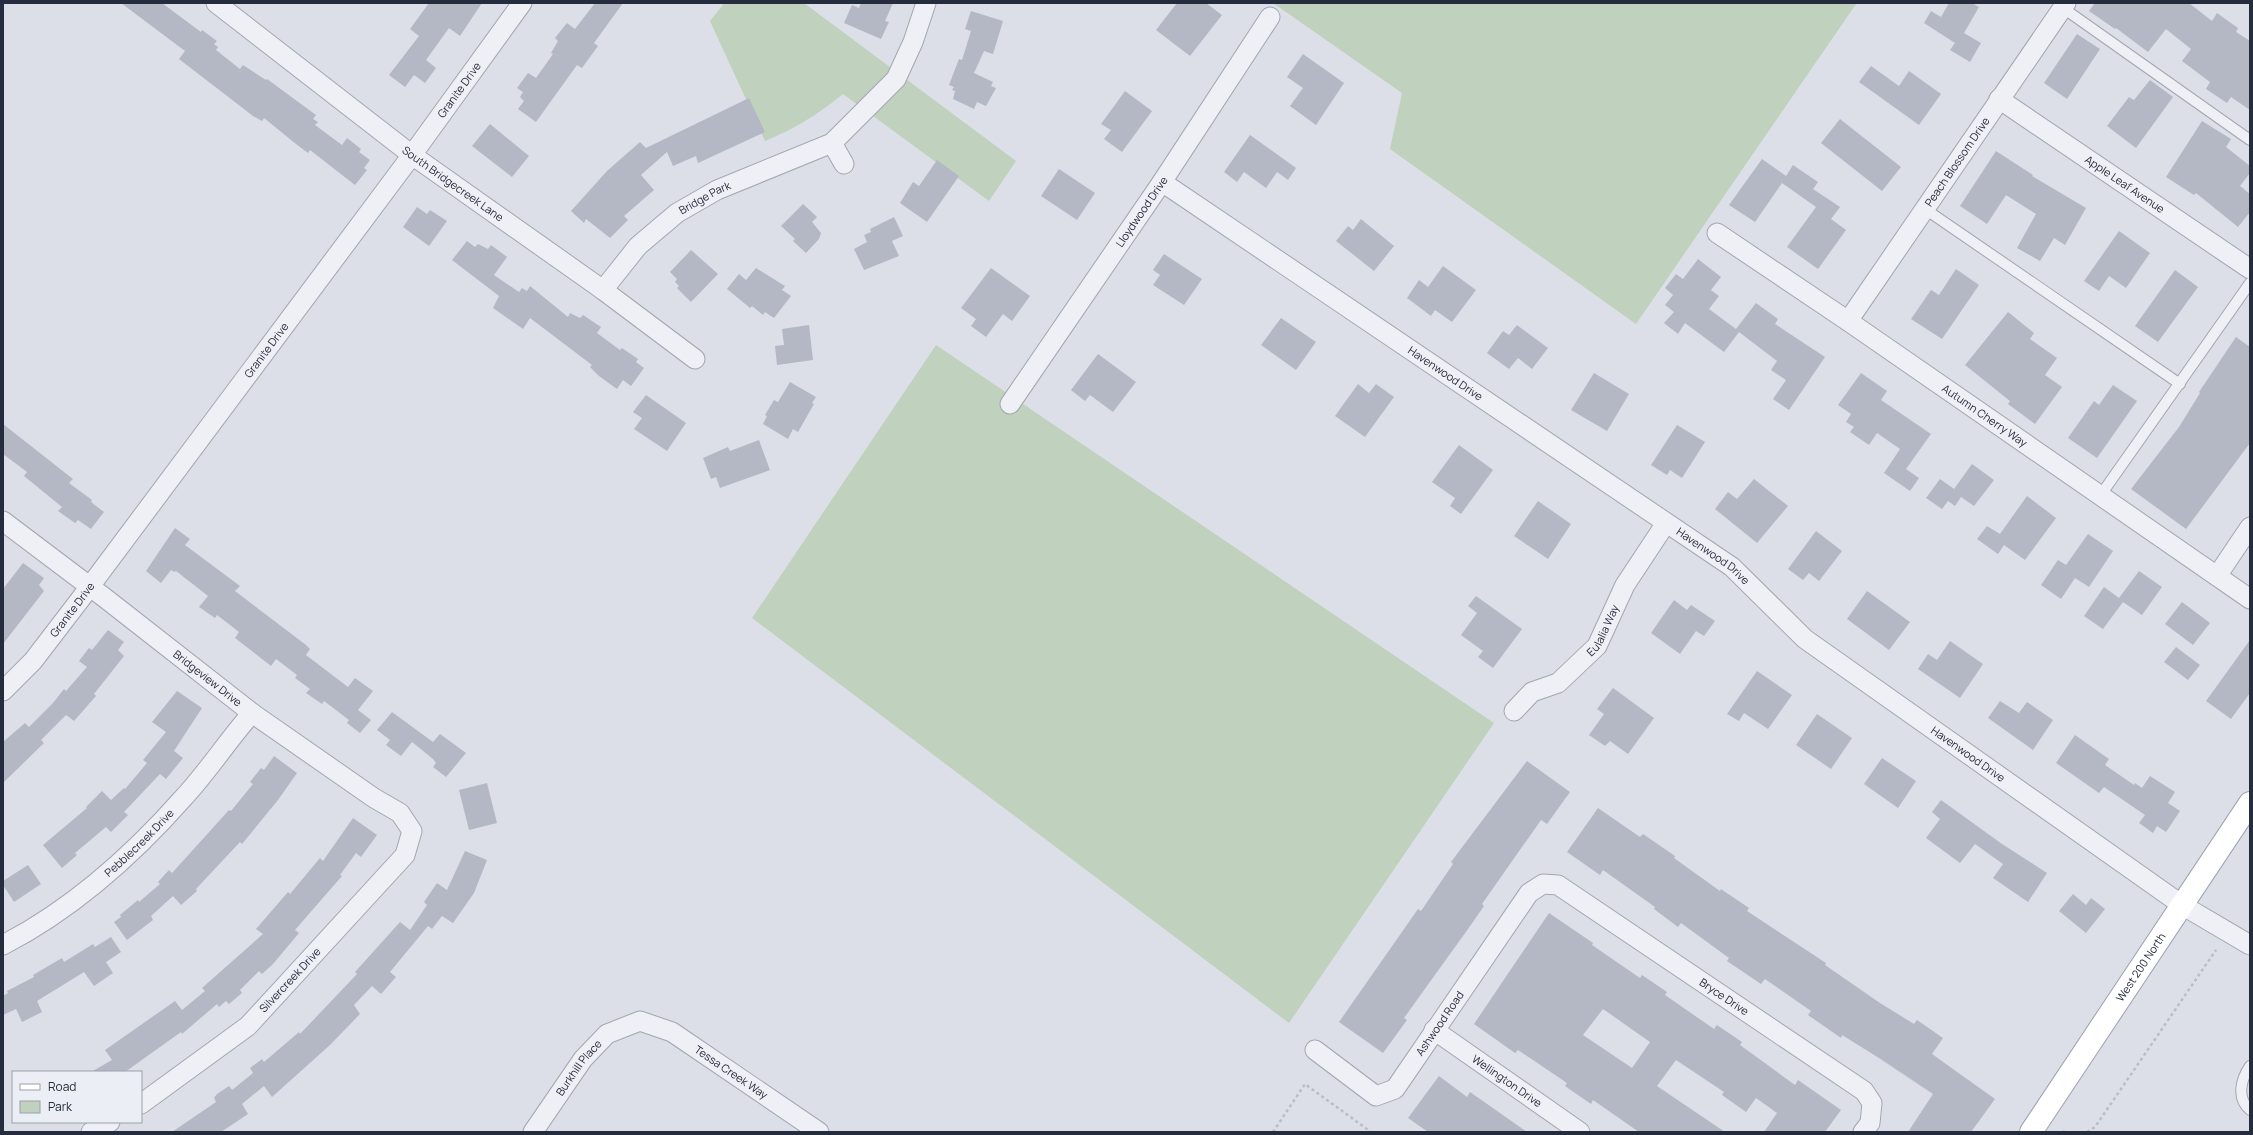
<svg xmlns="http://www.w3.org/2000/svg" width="2253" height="1135" font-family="Manrope,sans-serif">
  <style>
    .green { fill: #c0d1bd }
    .building { fill: #b3b8c4; fill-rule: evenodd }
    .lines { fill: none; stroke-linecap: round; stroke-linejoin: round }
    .service-casing { stroke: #a1a6b1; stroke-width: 12 }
    .minor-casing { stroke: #a1a6b1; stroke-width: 21 }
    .primary-casing { stroke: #9ba2b3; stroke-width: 24 }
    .path { stroke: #babdc5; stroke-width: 2.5; stroke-dasharray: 3 3; stroke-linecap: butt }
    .service { stroke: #eff0f5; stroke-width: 10 }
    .minor { stroke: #eff0f5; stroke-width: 19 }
    .primary { stroke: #fff; stroke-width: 22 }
    .labels { text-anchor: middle; stroke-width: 4; stroke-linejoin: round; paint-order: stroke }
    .street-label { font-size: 11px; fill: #252c3d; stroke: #ebeef4 }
  </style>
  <rect width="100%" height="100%" fill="#dcdfe7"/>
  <path class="green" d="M721,3H804L1016,161L989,201L843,94C819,114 794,129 765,141L710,21L723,5Z
    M1273,3H1855L1856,4L1636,324L1390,149L1402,93Z
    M936,345L1494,723L1289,1023L752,618Z"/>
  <path class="building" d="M121,3H162L201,32L202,30L217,41L214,44L218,47L216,50L240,69L243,65L266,80L267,79L316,115L313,119L318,122L315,125L342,145L347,138L361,149L359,152L370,160L364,168L367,170L355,185L310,150L308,153L296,144L264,118L262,121L253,116L179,59L185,51Z
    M429,3H482L460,36L449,28L426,60L436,68L425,83L414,75L405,87L389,75L419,36L410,29Z
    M595,3H623L594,43L598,46L582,68L577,65L536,122L518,109L524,101L520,97L523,92L517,88L528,73L536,78L553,54L551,53L558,41L555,38L567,23L575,29Z
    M861,3H893L885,21L889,22L881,39L844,23L852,5L859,8Z
    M1177,3H1206L1222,15L1190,56L1156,30Z
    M1949,3H1972L1979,7L1964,33L1981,43L1970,62L1950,50L1955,43L1924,23L1931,11L1941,17Z
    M2095,3H2189L2212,21L2217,13L2238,28L2236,32L2250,41V110L2231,97L2227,103L2206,89L2210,82L2182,61L2191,49L2166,29L2148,52L2116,28L2115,29L2089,11Z
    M971,11L1003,21L993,54L984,51L974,73L993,82L991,86L996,88L986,106L977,102L974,109L953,99L955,91L952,90L954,87L949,85L959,59L962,60L971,31L965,29Z
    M2077,34L2100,49L2067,99L2044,83Z
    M1303,54L1344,83L1316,125L1290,106L1303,88L1287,77Z
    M1871,66L1899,86L1909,71L1941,94L1919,125L1859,82Z
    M2150,80L2173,97L2136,148L2107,126L2129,97L2134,100Z
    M1125,91L1152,111L1122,152L1104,139L1111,130L1101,124Z
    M749,98L765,132L698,163L696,156L673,166L667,152L641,175L654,190L624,216L628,220L610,238L586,219L584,223L571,211L607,171L640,142L646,148Z
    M1840,119L1901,167L1882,191L1821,143Z
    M2202,121L2231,139L2226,147L2250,166V173L2240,186L2250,194V212L2238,227L2196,193L2194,195L2166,177Z
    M490,124L529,156L512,177L472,146Z
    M1250,135L1296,168L1288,180L1277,172L1266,188L1244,172L1237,182L1224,172Z
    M1996,151L2033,175L2032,176L2086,208L2065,245L2054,238L2040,261L2017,248L2036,214L2006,195L1987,224L1960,206Z
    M1762,159L1786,176L1793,165L1818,182L1813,189L1840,207L1831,219L1846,230L1818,269L1787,247L1816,207L1782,183L1755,222L1729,205Z
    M937,160L959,176L927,222L900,203L913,182L919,186Z
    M1059,169L1095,193L1077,220L1041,196Z
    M803,204L817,217L812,222L821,233L819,239L806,253L793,241L795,239L781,226Z
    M417,207L427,214L430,210L447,221L429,246L403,227Z
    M894,217L903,236L892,241L899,256L864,270L854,249L867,242L864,235L871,232L870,229Z
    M1361,219L1394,246L1374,271L1336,241L1348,226L1353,230Z
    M2119,231L2150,253L2126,288L2109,276L2099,291L2084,281Z
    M467,241L475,247L478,244L488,249L491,245L507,257L494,275L519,292L522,288L527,291L530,286L568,317L570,313L580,318L583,315L601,327L597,333L620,350L622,348L638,359L636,362L644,368L631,386L623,380L617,389L599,376L590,367L592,365L530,318L523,329L493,308L499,296L452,260Z
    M691,250L718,274L691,302L677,288L679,286L675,282L677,279L670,272Z
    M1164,254L1202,279L1184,305L1153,285L1160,275L1153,270Z
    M1698,259L1721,277L1711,290L1719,296L1709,309L1736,329L1756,303L1778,319L1775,324L1825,357L1789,410L1773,399L1786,380L1771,370L1777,361L1739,332L1724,352L1685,323L1678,334L1664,323L1674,312L1665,305L1673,295L1665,288L1676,274L1683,279Z
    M1443,266L1476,290L1452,322L1435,310L1431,316L1407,298L1419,280L1428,287Z
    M756,268L785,286L782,290L791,296L774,318L765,312L763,315L752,306L750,308L727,289L739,274L746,280Z
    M991,268L1030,296L1012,321L1003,314L986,337L971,326L976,319L961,308Z
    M1956,269L1979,285L1942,339L1911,319L1931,290L1939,295Z
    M2175,270L2198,287L2158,342L2135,326Z
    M2008,312L2034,333L2030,339L2057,358L2045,375L2062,387L2035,424L2008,404L2010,401L1965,365Z
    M1281,318L1316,342L1296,370L1261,345Z
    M809,325L813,360L777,365L775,346L784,345L782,329Z
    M1517,325L1548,348L1532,369L1518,358L1509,369L1487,353L1503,331L1509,335Z
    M2236,337L2250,347V443L2186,529L2131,489L2179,427L2200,393L2199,392Z
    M1098,354L1136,382L1113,412L1090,395L1085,401L1071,390Z
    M1594,373L1629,394L1607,431L1571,410Z
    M1861,373L1887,391L1881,400L1931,434L1906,469L1919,478L1910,491L1884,473L1900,449L1877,433L1869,445L1850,432L1854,427L1846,422L1851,414L1838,405Z
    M790,382L816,397L812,403L814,404L798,432L793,429L788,439L763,424L767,416L765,415L774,400L778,402Z
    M1358,384L1369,393L1376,384L1394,397L1365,437L1335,416Z
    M2113,385L2137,401L2097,458L2068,438L2094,401L2099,405Z
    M646,395L686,423L667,451L634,429L642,418L633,412Z
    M3,424L73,479L69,483L92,500L91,502L104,512L91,529L78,520L75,523L58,511L62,507L24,476L27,472L3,454Z
    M1677,425L1705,442L1682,478L1670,470L1667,475L1651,465Z
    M759,440L770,470L720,488L716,477L711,479L703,458L728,447L730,451Z
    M1459,445L1493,470L1461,514L1450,506L1455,498L1432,482Z
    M1972,464L1994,480L1974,506L1961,497L1955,506L1948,501L1942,509L1926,498L1940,479L1954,489Z
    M1754,479L1788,506L1757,543L1715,509L1728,492L1737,499Z
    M2027,496L2056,518L2025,560L2004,545L1998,554L1977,539L1987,526L2000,534Z
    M1538,501L1571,524L1548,559L1514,536Z
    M175,528L190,539L185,545L240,586L235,591L306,645L310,649L306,655L348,687L355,678L373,691L358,710L371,720L360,733L347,723L349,720L324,701L322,704L306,693L310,689L295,678L297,675L276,659L271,666L235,638L239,632L217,615L215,618L199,607L208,596L176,571L174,572L171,570L161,583L146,571Z
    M1816,531L1842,551L1819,581L1809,573L1803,580L1788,569Z
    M2088,534L2113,551L2089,587L2075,578L2061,599L2041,585L2058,560L2066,565Z
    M23,563L44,578L39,585L44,591L3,644V589Z
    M2139,571L2162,587L2142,615L2123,602L2103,629L2084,616L2104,587L2119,598Z
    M1867,591L1910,622L1889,650L1847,619Z
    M1476,596L1522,629L1493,668L1478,657L1483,651L1461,635L1477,613L1468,606Z
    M1674,600L1687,610L1691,605L1715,621L1704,636L1696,631L1680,654L1651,633Z
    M2182,602L2210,623L2193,645L2165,624Z
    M108,630L124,642L118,650L124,656L94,694L96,696L74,721L66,715L41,740L44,743L3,783V742L25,723L29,727L53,703L64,689L66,691L87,667L79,661L89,648L92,650Z
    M2250,640V693L2231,719L2206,701Z
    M1950,641L1983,664L1960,698L1918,669L1928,654L1937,660Z
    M2176,647L2200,665L2188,680L2164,662Z
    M1757,671L1792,695L1768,729L1744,713L1739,721L1727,714Z
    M1613,688L1654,718L1628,754L1610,741L1605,746L1589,735L1604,714L1597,709Z
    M177,691L202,708L174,751L183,758L166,779L160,774L124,812L128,815L111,832L106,827L75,853L77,855L62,868L43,845L87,808L86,807L102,791L111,800L124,788L125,789L147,763L143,760L166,732L152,722Z
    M2000,701L2019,713L2027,702L2053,720L2033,750L1988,718Z
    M392,712L433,742L440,734L466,753L446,777L433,767L436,763L433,759L412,742L401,756L386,745L390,740L377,730Z
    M1817,714L1852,738L1831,769L1796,745Z
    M2075,735L2109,759L2105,765L2134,785L2135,783L2142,788L2150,776L2175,792L2168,803L2180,811L2166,832L2157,826L2153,833L2139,823L2145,815L2104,787L2099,793L2056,763Z
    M274,756L297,773L278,800L242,844L240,842L196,889L197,891L181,905L173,896L151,916L153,920L127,940L114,922L121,917L120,915L138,900L139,902L160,884L158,882L169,870L172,873L229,810L231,811L253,784L250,782L261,768L264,770Z
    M1882,758L1916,781L1898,808L1864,784Z
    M1527,761L1570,792L1547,824L1541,820L1482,904L1484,906L1468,929L1404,1018L1407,1020L1383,1053L1339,1022L1418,909L1421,911L1453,864L1451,862Z
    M487,783L497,823L469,830L459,790Z
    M1941,800L2002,844L2047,873L2028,902L1993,878L2003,864L1975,844L1960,863L1926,838L1940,819L1932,812Z
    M1598,808L1640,837L1643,834L1675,856L1674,858L1720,891L1721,889L1749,908L1747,911L1826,963L1825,965L1880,1003L1914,1024L1917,1020L1943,1038L1932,1054L1995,1099L1971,1132H1908L1933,1094L1879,1058L1842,1035L1841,1038L1808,1015L1811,1011L1765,979L1761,984L1727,961L1729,958L1681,923L1678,927L1654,909L1655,907L1603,870L1600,875L1567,852Z
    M353,818L377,835L361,857L356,853L340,875L342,876L295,930L299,933L273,964L262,974L259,971L240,990L242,993L229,1004L226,1001L219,1007L217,1004L182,1034L181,1032L125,1072H91L112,1060L105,1050L175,1001L182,1010L205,991L202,988L263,934L256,929L288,892L290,894L320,858L323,861Z
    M465,851L487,860L474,893L453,923L442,916L432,929L428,926L390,972L396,977L381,994L372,986L354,1005L360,1014L330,1045L272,1097L264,1086L242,1104L248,1114L221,1132H172L216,1102L214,1098L217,1094L229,1086L232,1090L253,1073L250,1068L262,1059L264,1062L299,1032L300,1034L357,974L355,972L400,922L410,930L427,905L424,902L437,883L447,890Z
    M28,865L41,884L14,902L3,885V881Z
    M2073,894L2086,905L2091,898L2105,909L2086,933L2059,911Z
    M1549,913L1593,943L1592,945L1640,978L1642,975L1667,992L1665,995L1714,1029L1717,1025L1742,1042L1740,1045L1795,1085L1798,1080L1841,1110L1825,1132H1764L1777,1113L1756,1098L1746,1112L1722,1095L1724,1092L1676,1060L1657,1086L1725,1132H1639L1593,1100L1591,1104L1565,1086L1567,1083L1518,1050L1515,1053L1474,1024ZM1603,1009L1650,1042L1632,1068L1583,1035Z
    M111,937L121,952L106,962L113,973L94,986L84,972L37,1001L42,1012L22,1022L16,1009L3,1015V996L8,993L7,991L34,977L33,975L62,958L64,962L93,944L95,947Z
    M1439,1076L1467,1097L1470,1092L1527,1132H1428L1408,1118Z"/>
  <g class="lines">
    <g class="service-casing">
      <path id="service" d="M2063,8L2250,140
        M1925,209L2180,384
        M2100,496L2250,283
        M2250,1066C2241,1079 2236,1098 2250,1110"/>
    </g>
    <g class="minor-casing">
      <g id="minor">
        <path id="s1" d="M216,3L412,155L603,290L695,359"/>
        <path id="s2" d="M1999,99L2250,269"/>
        <path d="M832,143L844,164"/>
        <path id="s3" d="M1162,182L1732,567L1805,639L2182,905L2250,945"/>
        <path id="s4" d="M1717,233L1848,321L2250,599"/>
        <path id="s5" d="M603,290L638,246L677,213L717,190L832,143L896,79L913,42L926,3"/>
        <path id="s6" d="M1848,321L2066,3"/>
        <path id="s7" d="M1010,404L1162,182L1270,17"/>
        <path id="s8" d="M3,521L105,598L252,713L374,798L400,813L412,831L405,855L248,1026L141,1104"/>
        <path d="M2217,576L2250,527"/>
        <path id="s9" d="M3,691L33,661L79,601L412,155L522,3"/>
        <path id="s10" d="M1514,711L1532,692L1558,683L1597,646L1625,585L1666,523"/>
        <path id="s11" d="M3,945C73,909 133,855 185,796C209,770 228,740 252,713"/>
        <path id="s12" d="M1434,1030L1580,1132"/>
        <path id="s13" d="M1315,1050L1376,1096L1395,1089L1529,893L1543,884L1558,885L1864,1091L1872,1103L1870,1123L1863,1132"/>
        <path d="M91,1132L110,1122"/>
        <path id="s14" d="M533,1132L583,1059L607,1034L640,1021L672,1032L819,1132"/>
      </g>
    </g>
    <g class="primary-casing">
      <g id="primary">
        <path id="s15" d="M2031,1132L2250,803"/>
      </g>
    </g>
    <path class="path" d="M2063,1131L2064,1132
      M1273,1132L1305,1084L1371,1132
      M2087,1132L2095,1127L2216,950"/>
    <use href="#service" class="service"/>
    <use href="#minor" class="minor"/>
    <use href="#primary" class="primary"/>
  </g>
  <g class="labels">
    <g class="street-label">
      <text dy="4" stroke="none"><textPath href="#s9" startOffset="755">Granite Drive</textPath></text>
      <text dy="4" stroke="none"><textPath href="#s6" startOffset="193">Peach Blossom Drive</textPath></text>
      <text dy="4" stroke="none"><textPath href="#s1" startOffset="298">South Bridgecreek Lane</textPath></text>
      <text dy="4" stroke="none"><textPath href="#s2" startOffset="152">Apple Leaf Avenue</textPath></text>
      <text dy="4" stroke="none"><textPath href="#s5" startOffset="139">Bridge Park</textPath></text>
      <text dy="4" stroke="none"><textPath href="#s7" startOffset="233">Lloydwood Drive</textPath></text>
      <text dy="4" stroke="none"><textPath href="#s9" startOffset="431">Granite Drive</textPath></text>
      <text dy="4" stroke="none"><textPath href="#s3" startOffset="342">Havenwood Drive</textPath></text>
      <text dy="4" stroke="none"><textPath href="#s4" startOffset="324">Autumn Cherry Way</textPath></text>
      <text dy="4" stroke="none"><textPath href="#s3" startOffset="666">Havenwood Drive</textPath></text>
      <text dy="4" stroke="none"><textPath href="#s9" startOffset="107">Granite Drive</textPath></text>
      <text dy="4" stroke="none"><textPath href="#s10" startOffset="124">Eulalia Way</textPath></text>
      <text dy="4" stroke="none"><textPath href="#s8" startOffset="258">Bridgeview Drive</textPath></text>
      <text dy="4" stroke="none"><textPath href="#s3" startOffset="990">Havenwood Drive</textPath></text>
      <text dy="4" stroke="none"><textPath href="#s11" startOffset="171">Pebblecreek Drive</textPath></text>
      <text dy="4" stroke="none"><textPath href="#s15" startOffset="198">West 200 North</textPath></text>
      <text transform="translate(290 980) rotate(-47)" y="4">Silvercreek Drive</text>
      <text dy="4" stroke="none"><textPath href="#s13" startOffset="566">Bryce Drive</textPath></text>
      <text dy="4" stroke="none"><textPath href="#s13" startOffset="176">Ashwood Road</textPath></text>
      <text dy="4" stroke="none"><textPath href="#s14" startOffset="79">Burkhill Place</textPath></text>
      <text dy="4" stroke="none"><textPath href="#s14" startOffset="264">Tessa Creek Way</textPath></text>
      <text dy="4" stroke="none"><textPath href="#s12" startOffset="89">Wellington Drive</textPath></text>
    </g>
  </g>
  <rect width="2253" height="1135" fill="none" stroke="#252c3d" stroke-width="8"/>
  <rect x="12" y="1071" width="130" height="52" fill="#ebeef4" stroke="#9ca0ab"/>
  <rect x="20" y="1084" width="20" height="6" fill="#ffffff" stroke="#9ca0ab"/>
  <text x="48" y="1091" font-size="12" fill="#252c3d">Road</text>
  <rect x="20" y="1101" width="20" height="12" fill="#c0d1bd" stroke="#9ca0ab"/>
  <text x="48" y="1111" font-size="12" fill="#252c3d">Park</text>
</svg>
